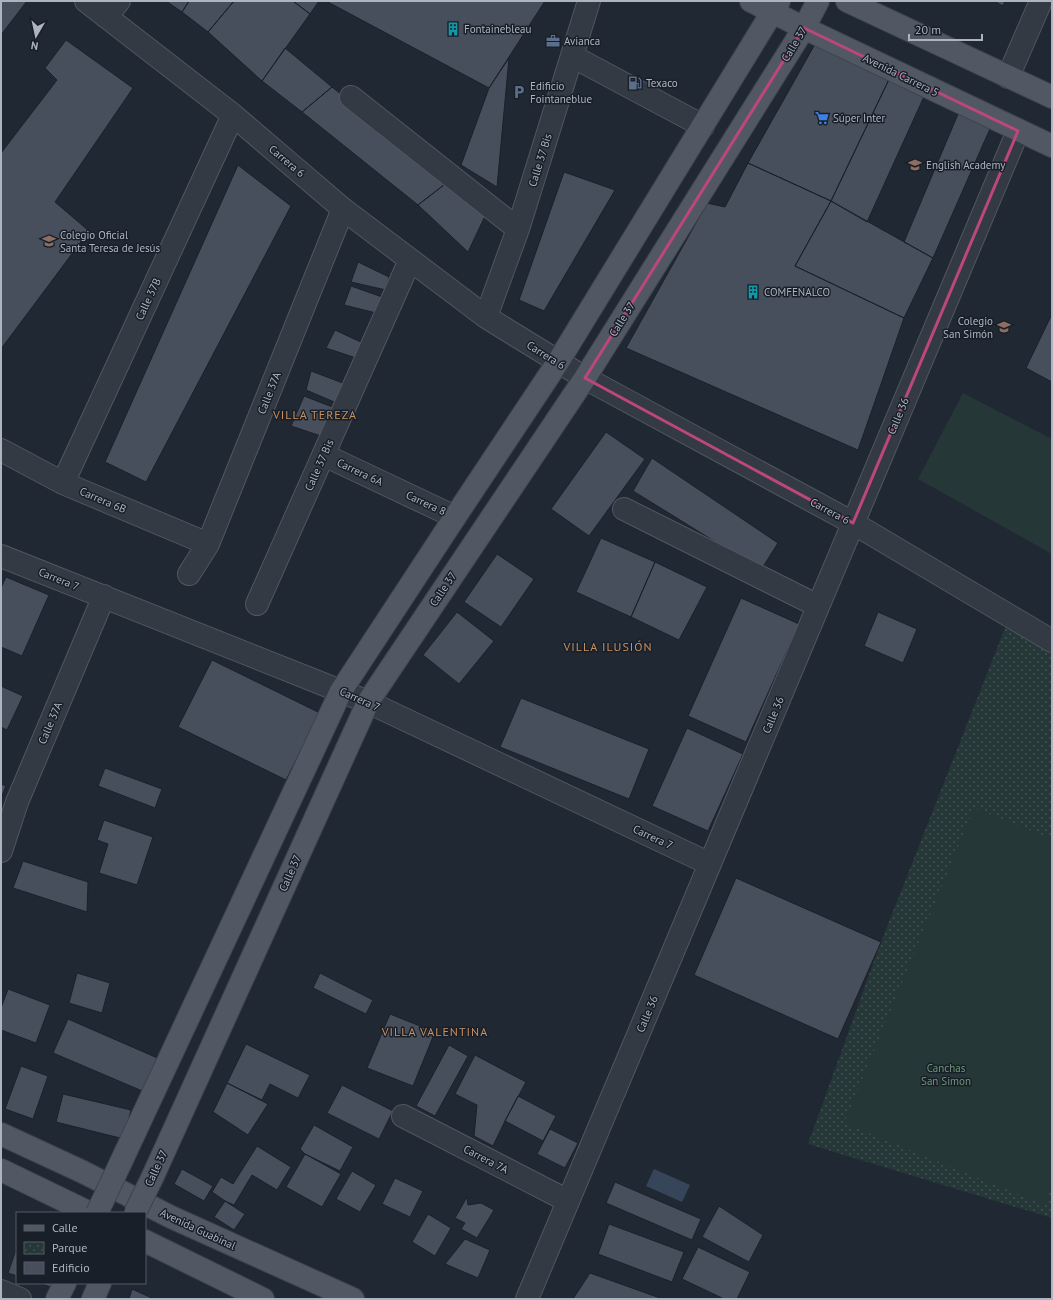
<svg xmlns="http://www.w3.org/2000/svg" width="1053" height="1300" font-family="'PT Sans',sans-serif">
  <style>
    .park { fill: url(#park-dots) }
    .garden { fill: #263738 }
    .water { fill: #37455a }
    .building { fill: #474f5c; stroke: #1b212a }
    .lines { fill: none; stroke-linecap: round; stroke-linejoin: round }
    .minor-casing { stroke: #515762; stroke-width: 24 }
    .major-casing { stroke: #3d434d; stroke-width: 24 }
    .minor { stroke: #333a43; stroke-width: 22 }
    .major { stroke: #515864; stroke-width: 22 }
    .major-bridge-casing { stroke: #3d434d; stroke-width: 24; stroke-linecap: butt }
    .major-bridge { stroke: #515864; stroke-width: 22 }
    .marked { fill: none; stroke: #bc477a; stroke-width: 3; stroke-linejoin: round }
    .labels { text-anchor: middle; stroke-width: 3; stroke-linejoin: round; paint-order: stroke }
    .poi-label { font-size: 11px; fill: #adb4c1; stroke: #191f28; text-anchor: start }
    .street-label { font-size: 11px; fill: #adb4c1; stroke: #191f28 }
    .park-label { font-size: 11px; fill: #709479; stroke: #191f28 }
    .neighbourhood-label { font-size: 12px; letter-spacing: 1px; fill: #c79162; stroke: #191f28 }
  </style>
  <defs>
    <pattern id="park-dots" width="8" height="8" patternUnits="userSpaceOnUse"><rect width="8" height="8" fill="#263738"/><path d="M2 2h.1M6 6h.1" fill="none" stroke="#435253" stroke-width="1.8" stroke-linecap="round"/></pattern>
  </defs>
  <rect width="100%" height="100%" fill="#202833"/>
  <path class="park" d="M1007,623L1052,655V1218L808,1144L881,942Z"/>
  <path class="garden" d="M963,393L1052,439V554L918,479Z
    M974,808L1052,839V1186L1044,1205L844,1123Z"/>
  <path class="water" d="M654,1169L690,1185L682,1202L646,1186Z"/>
  <path class="building" d="M1,1H27L1,35Z
    M166,1H189L182,12Z
    M189,1H234L208,32L182,12Z
    M234,1H293L310,14L262,81L208,32Z
    M293,1H319L310,14Z
    M326,1H545L489,88Z
    M994,1H1005L1003,6Z
    M819,37L892,73L831,201L748,163Z
    M66,40L133,88L55,202L89,231L1,349V153L57,80L45,68Z
    M285,48L332,87L302,112L262,81Z
    M509,58L497,187L461,165L489,88Z
    M892,73L927,90L867,222L831,201Z
    M332,87L449,181L418,205L302,112Z
    M961,107L993,122L933,258L904,242Z
    M748,163L831,201L795,266L904,318L858,450L626,348L707,203L725,207Z
    M238,165L291,206L146,482L105,462Z
    M564,172L615,190L544,311L519,300Z
    M449,181L486,214L468,252L418,205Z
    M831,201L933,258L904,318L795,266Z
    M358,262L389,277L386,290L351,282Z
    M351,286L385,298L380,314L344,305Z
    M1052,314V382L1026,368Z
    M335,330L365,344L359,359L326,348Z
    M311,371L348,385L339,404L306,390Z
    M304,396L340,410L330,439L291,426Z
    M606,432L645,459L589,536L551,509Z
    M652,458L778,543L761,570L633,491Z
    M601,538L655,562L631,617L576,592Z
    M497,554L534,579L501,627L464,602Z
    M655,562L707,587L679,640L631,617Z
    M6,577L49,595L22,656L1,647V588Z
    M741,598L799,624L746,742L688,716Z
    M457,612L494,641L459,684L423,655Z
    M878,612L917,629L903,663L864,646Z
    M212,660L320,713L286,780L178,727Z
    M1,686L23,696L7,730L1,727Z
    M521,698L649,749L629,799L500,747Z
    M687,728L743,754L708,831L652,806Z
    M105,768L162,789L155,808L98,786Z
    M1,784L6,786L1,798Z
    M104,820L153,837L137,885L99,873L108,844L97,840Z
    M23,861L88,882L87,912L13,888Z
    M736,878L881,942L838,1039L694,975Z
    M77,973L110,983L102,1013L69,1003Z
    M320,973L373,1000L366,1014L313,988Z
    M8,989L50,1005L36,1043L1,1030V1008Z
    M390,1014L435,1032L413,1086L367,1068Z
    M68,1019L162,1060L147,1093L53,1053Z
    M246,1044L310,1075L298,1098L270,1084L262,1100L227,1083Z
    M449,1045L468,1056L435,1116L416,1106Z
    M475,1055L526,1082L505,1121L493,1146L474,1136L477,1105L455,1094Z
    M21,1066L48,1076L33,1119L5,1109Z
    M227,1083L268,1104L248,1135L213,1112Z
    M342,1085L393,1111L379,1139L327,1113Z
    M63,1094L131,1110L124,1139L56,1122Z
    M518,1096L556,1116L543,1141L505,1121Z
    M314,1125L353,1147L340,1171L305,1154L300,1149Z
    M550,1129L578,1143L565,1168L537,1154Z
    M257,1146L291,1167L277,1190L252,1175L234,1205L225,1201L212,1192L221,1177L233,1184Z
    M305,1154L341,1174L322,1207L286,1187Z
    M182,1169L213,1186L204,1201L174,1184Z
    M352,1171L376,1185L360,1212L336,1199Z
    M395,1178L423,1191L410,1217L382,1204Z
    M615,1182L701,1219L692,1240L606,1203Z
    M467,1197L468,1205L481,1203L494,1210L477,1238L461,1229L465,1223L455,1218Z
    M225,1201L245,1214L234,1230L214,1217Z
    M719,1206L763,1235L749,1262L702,1237Z
    M428,1214L451,1228L435,1256L412,1242Z
    M609,1224L684,1252L672,1282L598,1254Z
    M465,1239L490,1250L478,1278L445,1264Z
    M17,1247V1276L8,1273Z
    M698,1247L750,1272L737,1299H724L682,1279Z
    M590,1273L660,1298V1299H573Z
    M38,1283H55L54,1288Z
    M132,1289L154,1299H129Z"/>
  <g class="lines">
    <g class="minor-casing">
      <path id="minor" d="M86,1L233,115L343,209L486,317L585,378L853,523L1052,641
        M106,17L119,1
        M572,56L703,126
        M1008,77L1041,1
        M351,97L518,229
        M486,317L518,229L589,1
        M1,450L63,483L208,544
        M324,455L455,517
        M63,483L233,115
        M624,509L818,606
        M1,556L368,702L710,864
        M189,574L208,544L343,209
        M257,604L410,260
        M1,851L17,802L104,596
        M403,1116L568,1201
        M1,1291L20,1299
        M527,1299L1018,131"/>
    </g>
    <g class="major-casing">
      <path id="major" d="M751,1L804,28L1052,146
        M847,1L1052,97
        M1,1134L83,1172L171,1217L353,1299
        M121,1162L341,691L455,517L558,362L779,1
        M1,1170L90,1213
        M153,1176L368,702L585,378L804,28L818,1
        M145,1241L263,1299
        M57,1299L65,1283
        M93,1299L100,1283"/>
    </g>
    <use href="#minor" class="minor"/>
    <use href="#major" class="major"/>
    <g class="major-bridge-casing">
      <path id="major-bridge" d="M97,1213L121,1162
        M135,1213L153,1176"/>
    </g>
    <use href="#major-bridge" class="major-bridge"/>
  </g>
  <path class="marked" d="M804,28L1018,131L853,523L585,378Z"/>
  <defs>
    <g id="building-bare" transform="scale(1.08)"><path d="M-4-6H4V6H1V3H-1V6H-4ZM-2.5-4.3h1.7v1.8h-1.7ZM.8-4.3h1.7v1.8H.8ZM-2.5-1h1.7V.8h-1.7ZM.8-1h1.7V.8H.8Z" fill="#0f9aa8" stroke="#191f28" stroke-width="2.5" paint-order="stroke"/></g>
    <g id="office-bare" transform="scale(1.08)"><path d="M-6-3h4V-5.5h4V-3h4V5H-6ZM-1-4.5V-3h2v-1.5ZM-6 0V1H6V0Z" fill="#5c6f8a" stroke="#191f28" stroke-width="2.5" paint-order="stroke"/></g>
    <g id="fuel-bare" transform="scale(1.08)"><path d="M-5.5-6h7V0h2V4h1.3V-2.5L3-4.5l.8-.8L6-3V5H2.5V1h-1V6h-7ZM-4.2-4.7v3.2H.2V-4.7Z" fill="#5c6f8a" stroke="#191f28" stroke-width="2.5" paint-order="stroke"/></g>
    <g id="parking-bare" transform="scale(1.08)"><path d="M-3.5-5.5H1a3.5 3.5 0 0 1 0 7H-1V5.5H-3.5ZM-1-3.4V-.6H.8a1.4 1.4 0 0 0 0-2.8Z" fill="#5c6f8a" stroke="#191f28" stroke-width="2.5" paint-order="stroke"/></g>
    <g id="supermarket-bare" transform="scale(1.08)"><path d="M-6-5.5h2.5l.6 2H6L4.5 2H-2.5L-4.4-4H-6ZM-1.5 3.2a1.3 1.3 0 1 0 .1 0ZM3 3.2a1.3 1.3 0 1 0 .1 0Z" fill="#3f7fe0" stroke="#191f28" stroke-width="2.5" paint-order="stroke"/></g>
    <g id="university-bare" transform="scale(1.08)"><path d="M0-5L7-2L0 1L-7-2ZM-4 1L0 2.5L4 1V4Q0 6-4 4Z" fill="#8d6e63" stroke="#191f28" stroke-width="2.5" paint-order="stroke"/></g>
    <g id="school-bare" transform="scale(1.08)"><path d="M0-5L7-2L0 1L-7-2ZM-4 1L0 2.5L4 1V4Q0 6-4 4Z" fill="#8d6e63" stroke="#191f28" stroke-width="2.5" paint-order="stroke"/></g>
  </defs>
  <g fill-rule="evenodd">
    <use href="#building-bare" x="453" y="29"/>
    <use href="#office-bare" x="553" y="41"/>
    <use href="#fuel-bare" x="635" y="83"/>
    <use href="#parking-bare" x="519" y="92"/>
    <use href="#supermarket-bare" x="822" y="118"/>
    <use href="#university-bare" x="915" y="165"/>
    <use href="#school-bare" x="49" y="241"/>
    <use href="#building-bare" x="753" y="292"/>
    <use href="#school-bare" x="1004" y="327"/>
  </g>
  <g class="labels">
    <g class="poi-label">
      <text x="464" y="33">Fontainebleau</text>
      <text x="564" y="45">Avianca</text>
      <text x="646" y="87">Texaco</text>
      <text x="530" y="90">Edificio<tspan x="530" dy="13">Fointaneblue</tspan></text>
      <text x="833" y="122">Súper Inter</text>
      <text x="926" y="169">English Academy</text>
      <text x="60" y="239">Colegio Oficial<tspan x="60" dy="13">Santa Teresa de Jesús</tspan></text>
      <text x="764" y="296">COMFENALCO</text>
      <text x="993" y="325" text-anchor="end">Colegio<tspan x="993" dy="13">San Simón</tspan></text>
    </g>
    <g class="street-label">
      <text transform="translate(794 44) rotate(-59)" y="4">Calle 37</text>
      <text transform="translate(901 75) rotate(26)" y="4">Avenida Carrera 5</text>
      <text transform="translate(540 160) rotate(-73)" y="4">Calle 37 Bis</text>
      <text transform="translate(287 161) rotate(40)" y="4">Carrera 6</text>
      <text transform="translate(148 299) rotate(-65)" y="4">Calle 37B</text>
      <text transform="translate(622 319) rotate(-58)" y="4">Calle 37</text>
      <text transform="translate(546 355) rotate(32)" y="4">Carrera 6</text>
      <text transform="translate(269 393) rotate(-68)" y="4">Calle 37A</text>
      <text transform="translate(898 416) rotate(-67)" y="4">Calle 36</text>
      <text transform="translate(319 465) rotate(-66)" y="4">Calle 37 Bis</text>
      <text transform="translate(360 472) rotate(25)" y="4">Carrera 6A</text>
      <text transform="translate(103 500) rotate(23)" y="4">Carrera 6B</text>
      <text transform="translate(426 503) rotate(25)" y="4">Carrera 8</text>
      <text transform="translate(830 511) rotate(28)" y="4">Carrera 6</text>
      <text transform="translate(59 579) rotate(22)" y="4">Carrera 7</text>
      <text transform="translate(443 589) rotate(-56)" y="4">Calle 37</text>
      <text transform="translate(360 699) rotate(24)" y="4">Carrera 7</text>
      <text transform="translate(773 715) rotate(-67)" y="4">Calle 36</text>
      <text transform="translate(50 723) rotate(-67)" y="4">Calle 37A</text>
      <text transform="translate(653 837) rotate(25)" y="4">Carrera 7</text>
      <text transform="translate(290 873) rotate(-66)" y="4">Calle 37</text>
      <text transform="translate(647 1014) rotate(-67)" y="4">Calle 36</text>
      <text transform="translate(486 1159) rotate(27)" y="4">Carrera 7A</text>
      <text transform="translate(156 1168) rotate(-65)" y="4">Calle 37</text>
      <text transform="translate(198 1229) rotate(25)" y="4">Avenida Guabinal</text>
    </g>
    <g class="park-label">
      <text x="946" y="1072">Canchas<tspan x="946" dy="13">San Simon</tspan></text>
    </g>
    <g class="neighbourhood-label">
      <text x="315" y="419">VILLA TEREZA</text>
      <text x="608" y="651">VILLA ILUSIÓN</text>
      <text x="435" y="1036">VILLA VALENTINA</text>
    </g>
  </g>
  <rect width="1053" height="1300" fill="none" stroke="#adb4c1" stroke-width="4"/>
  <rect x="16" y="1212" width="130" height="72" fill="#191f28" stroke="#545b65"/>
  <rect x="24" y="1225" width="20" height="6" fill="#515864" stroke="#545b65"/>
  <text x="52" y="1232" font-size="12" fill="#adb4c1">Calle</text>
  <rect x="24" y="1242" width="20" height="12" fill="url(#park-dots)" stroke="#545b65"/>
  <text x="52" y="1252" font-size="12" fill="#adb4c1">Parque</text>
  <rect x="24" y="1262" width="20" height="12" fill="#474f5c" stroke="#545b65"/>
  <text x="52" y="1272" font-size="12" fill="#adb4c1">Edificio</text>
  <g transform="translate(36 36) rotate(189)" stroke="#191f28" stroke-width="3" paint-order="stroke">
  <path d="M0-3L7 15L0 10L-7 15Z" fill="#adb4c1"/>
  <text y="-6" font-size="11" font-weight="bold" text-anchor="middle" fill="#adb4c1">N</text>
  </g>
  <path d="M909 34v6h73v-6" fill="none" stroke="#adb4c1" stroke-width="2"/>
  <text x="915" y="34" font-size="12" fill="#adb4c1" stroke="#191f28" stroke-width="3" paint-order="stroke">20 m</text>
</svg>
